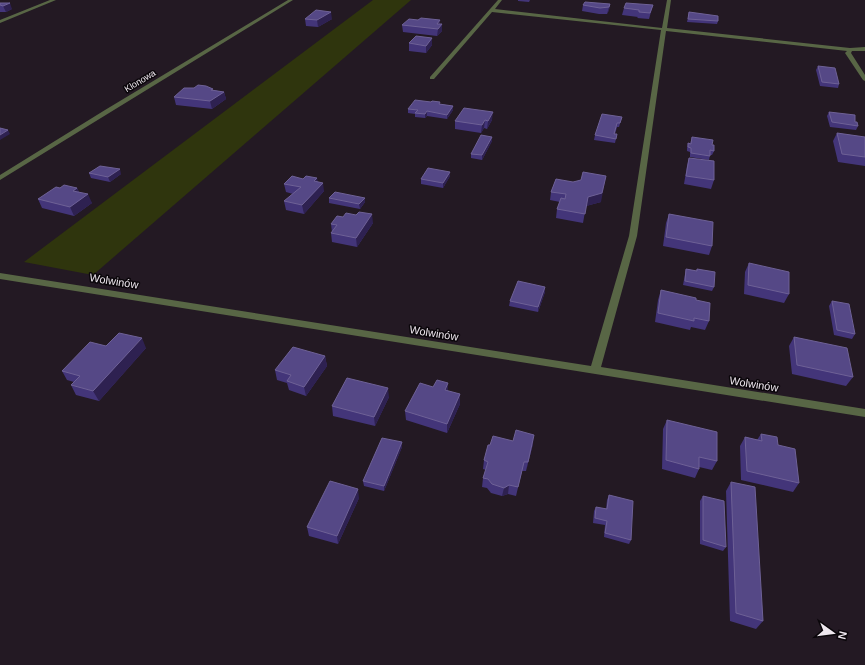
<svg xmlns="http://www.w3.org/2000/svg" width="865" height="665" font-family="Helvetica,sans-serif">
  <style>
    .green { fill: #2f350d }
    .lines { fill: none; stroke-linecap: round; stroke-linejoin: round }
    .minor { fill: #586645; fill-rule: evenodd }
    .wall { fill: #433579 }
    .shaded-wall { fill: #2e2151 }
    .building { fill: #554886; stroke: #6e6196 }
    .labels { text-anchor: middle; stroke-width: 3; stroke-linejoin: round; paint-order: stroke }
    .far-street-label { font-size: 9px; fill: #efe8ef; stroke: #0a060a }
    .street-label { font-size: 11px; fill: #efe8ef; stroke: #0a060a }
  </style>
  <rect width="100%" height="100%" fill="#231923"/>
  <path class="green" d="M373,0H411L93,275L24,262Z"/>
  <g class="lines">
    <path class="minor" d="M50,0H56L0,23V20Z
      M288,0H293L0,180V175L105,110Z
      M498,0H502L495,9L662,28L667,0H671L667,28L850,48L865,47V51H852L851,53L865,75V81L863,80L845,53L847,51L666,31L637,236L601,367L865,409V417L0,279V273L591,366L629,236L661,30L492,12L434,79H430V77Z"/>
  </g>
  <path class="wall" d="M518,0H530L529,2L518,1Z
    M0,3L12,9L6,12H0Z
    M610,4L609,10L607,14H599L582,11L583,5Z
    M653,5L649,19L637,18L638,17L622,15L624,8Z
    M689,12L718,21L717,24L687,22Z
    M305,19H332L318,27L306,26Z
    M418,20H440V24L442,31L437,36L403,32L402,25Z
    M432,38V45L426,53L409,51V43Z
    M818,66L839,84L838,88L820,86L816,70Z
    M213,90L224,92L226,99L212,109L176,105L174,97Z
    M440,104L453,106V110L447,119L427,116L425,118L415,117V114L408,113V109Z
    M829,112L855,122L858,126L856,130L830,127L827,116Z
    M622,117L619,127H617L615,134H617L615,143L594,140L595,135Z
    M492,120L487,129L484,128L481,133L455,129V121Z
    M837,133L865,137V166L838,162L833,141Z
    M492,137V141L482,160L471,158V154Z
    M692,137L714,151L712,155H710L709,160L690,157V152L687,151V148L688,143L690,144Z
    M689,158L714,180L711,189L684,184L687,166Z
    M89,173L121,174L110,182L91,178Z
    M450,176L443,188L421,184V179Z
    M556,179L601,202L586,206L583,223L556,218L557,209L560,202L550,200L551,192Z
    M318,182L324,191L304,214L286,210L284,201L293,194L286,192L284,184Z
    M60,188H77L79,192L92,203L74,216L42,208L38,199Z
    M329,198H365V202L360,209L329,203Z
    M669,214L712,246L709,255L663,246L666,223Z
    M356,215L373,223L357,247L332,242L331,233L332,232L331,224L343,217Z
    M749,263L789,294L784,303L744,294L745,272Z
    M686,269L696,271L697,269L714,287L712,291L683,285L685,274Z
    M545,287V292L538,312L509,306L510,301Z
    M661,290L696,300L709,321L705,330L691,327L690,330L655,322L658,300Z
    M832,301L855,334L852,339L834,335L829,306Z
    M794,337L853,377L846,386L792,374L789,346Z
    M106,346L146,348L99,401L76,395L71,385L74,382L67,380L62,371Z
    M325,356L327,366L306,396L289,390L287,383L277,380L275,370Z
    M448,391L460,394V404L447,433L406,420L405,411Z
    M389,397L375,426L333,416L332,406Z
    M667,420L717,461L712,470L699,467V469L695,478L662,469L663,429Z
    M761,434L778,445L799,483L793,492L741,480L740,446L745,437L757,440Z
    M513,441L533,444L526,471H522L516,496L508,494L502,496L491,493L487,488L482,487L483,478L486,470L483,469L484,460L490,445Z
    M402,442V447L384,491L364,486L363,481Z
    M731,482L763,621L756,629L730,621L726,491Z
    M609,495L631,540L629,544L604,537L605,525L593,523L594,511L596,507L606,509L607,500Z
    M703,496L726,547L723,551L700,544V501Z
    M359,498L338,544L309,536L307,527Z"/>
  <path class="shaded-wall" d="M10,3L12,9L6,12L3,6Z
    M610,4L609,10L607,14L609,7Z
    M331,12L332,19L318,27L317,20Z
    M440,20V26L442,24V31L437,36L438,29L437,24Z
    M432,38V45L426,53V46Z
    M224,92L226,99L212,109L210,101Z
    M453,106V110L447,119V115Z
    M427,111V116L425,118V114Z
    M493,112L492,120L487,129L488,121Z
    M485,120L484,128L481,133L482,125Z
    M8,130L10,134L0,140V135Z
    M492,137V141L482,160V155Z
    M120,169L121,174L110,182L108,177Z
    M450,172V176L443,188V183Z
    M606,176L601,202L586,206L588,197Z
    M317,178L319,186L314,181Z
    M323,183L324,191L304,214L302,205Z
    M77,188L81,197L73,191Z
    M88,194L92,203L74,216L70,207Z
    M365,198V202L360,209L359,204Z
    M372,214L373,223L357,247L356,238Z
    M545,287V292L538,312V307Z
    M142,338L146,348L99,401L93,391Z
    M325,356L327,366L306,396L304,387Z
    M448,383V392L445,390Z
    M388,388L389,397L375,426L374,417Z
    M460,394V404L447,433V424Z
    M534,435L533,444L526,471Z
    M402,442V447L384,491V486Z
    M509,485L508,494L502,496L504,488Z
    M358,489L359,498L338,544L337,536Z"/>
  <path class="building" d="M585,2L610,4L609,7L600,8L583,5Z
    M0,3H10L3,6L0,5Z
    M626,3L653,5L650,13L639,12V10L624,8Z
    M316,10L331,12L317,20L305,19Z
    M689,12L718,16V21L688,19Z
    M421,18L440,20L437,24H442L438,29L402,25L409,19L418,20Z
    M416,36L432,38L426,46L409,43Z
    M818,66L835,68L839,84L822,82Z
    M198,85L206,86L213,89L211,90L224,92L210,101L174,97L184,88H194Z
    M415,100L431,102L432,101L440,102L439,104L453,106L447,115L427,111L425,114L415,113L418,110L408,109Z
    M464,108L493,112L488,121L485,120L482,125L455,121Z
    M829,112L855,115V122H857L858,126L832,122Z
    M602,114L622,117L620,123H617L614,134H617L616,139L595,135Z
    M0,128L8,130L0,135Z
    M837,133L865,137V157L842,154Z
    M481,135L492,137L482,155L471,154Z
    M692,137L713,140L712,145H714V151L710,150V156L691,153V148L688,147V143L691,144Z
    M689,158L714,161V180L686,176Z
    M100,166L120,169L108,177L89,173Z
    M428,168L450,172L443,183L421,179Z
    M583,172L606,176L602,193L588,197L585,214L557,209L561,198L565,199L566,194L551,192L556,179L573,182L581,180Z
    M292,176L303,179L306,176L317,178L314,181L323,183L302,205L284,201L301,187L284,184Z
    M64,185L77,188L73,191L88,194L70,207L38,199L56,187L60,188Z
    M335,192L365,198L359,204L329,198Z
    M359,212L372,214L356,238L331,233L337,225L331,224L337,216L343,217L346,213L356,215Z
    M669,214L713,222L712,246L666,237Z
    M749,263L789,272V294L748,285Z
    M686,269L697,271V269L715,272L714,287L685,281Z
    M518,281L545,287L538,307L510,301Z
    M661,290L696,298V300L710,303L709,321L694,318V321L658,313Z
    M832,301L849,304L855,334L837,330Z
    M119,333L142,338L93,391L71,385L80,376L62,371L90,342L106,346Z
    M794,337L847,348L853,377L797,365Z
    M293,347L325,356L304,387L287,381L291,375L275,370Z
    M347,378L388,388L374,417L332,406Z
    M437,380L448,383L445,390L460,394L447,424L405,411L420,383L433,387Z
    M667,420L717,432V461L699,457V469L666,460Z
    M516,430L534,435L528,462H524L518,487L509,485L504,488L492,484L488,479L483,478L488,462L484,460L488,445H490L493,436L513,441Z
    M761,434L777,437L778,445L795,449L799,483L747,471L745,437L762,441Z
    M382,438L402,442L384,486L363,481Z
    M330,481L358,489L337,536L307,527Z
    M731,482L755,487L763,621L736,613Z
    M609,495L633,501L631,540L605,533L607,521L595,518L596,507L607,509Z
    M703,496L724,501L726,547L703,540Z"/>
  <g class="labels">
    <g class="far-street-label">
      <text transform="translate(140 81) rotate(-31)" y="3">Klonowa</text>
    </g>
    <g class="street-label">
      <text transform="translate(114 281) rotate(9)" y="4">Wolwinów</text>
      <text transform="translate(434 333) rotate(9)" y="4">Wolwinów</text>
      <text transform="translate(754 384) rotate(9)" y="4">Wolwinów</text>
    </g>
  </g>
  <g transform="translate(833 633) rotate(104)" stroke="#0a060a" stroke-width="3" paint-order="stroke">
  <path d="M0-3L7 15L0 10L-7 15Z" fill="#efe8ef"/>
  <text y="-6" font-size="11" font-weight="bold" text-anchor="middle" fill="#efe8ef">N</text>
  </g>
</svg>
